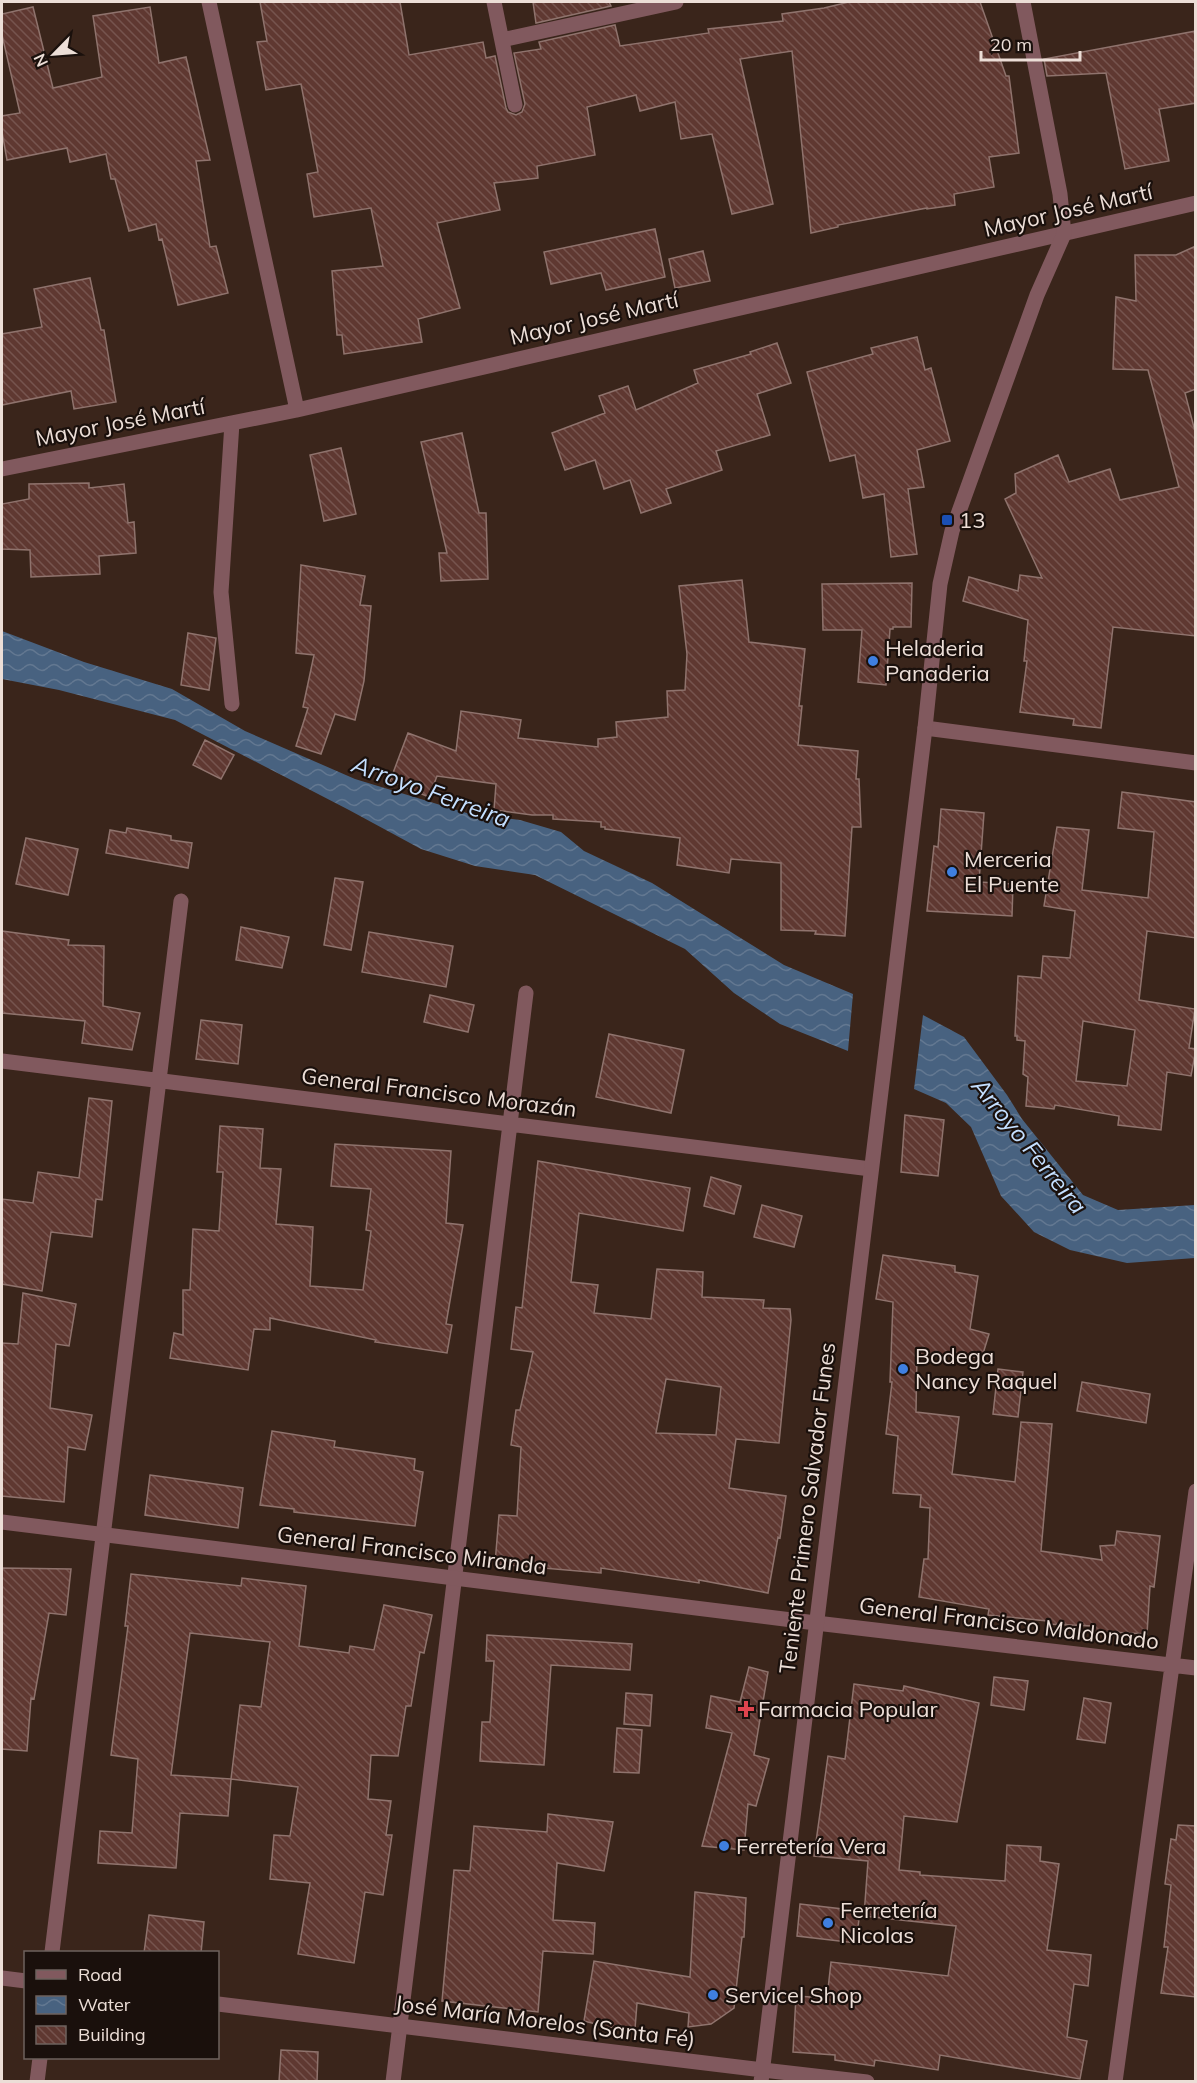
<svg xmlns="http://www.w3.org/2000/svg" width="1197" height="2083" font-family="Mulish,sans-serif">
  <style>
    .water { fill: url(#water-waves) }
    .building { fill: url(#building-back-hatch); stroke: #8f736d; stroke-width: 1.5; fill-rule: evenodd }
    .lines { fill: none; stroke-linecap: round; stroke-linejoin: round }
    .minor { stroke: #81595e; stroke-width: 15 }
    .tertiary { stroke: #81595e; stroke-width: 15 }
    .transit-dot { fill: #1a4fb4; stroke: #1a100c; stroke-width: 2 }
    .shop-dot { fill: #3f7fe0; stroke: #1a100c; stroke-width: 2 }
    .health-dot { fill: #e0444e; stroke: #1a100c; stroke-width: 2 }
    .labels { text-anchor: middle; stroke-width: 4.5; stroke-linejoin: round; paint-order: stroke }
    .street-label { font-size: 22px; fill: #ecded7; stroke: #1a100c }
    .poi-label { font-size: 22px; fill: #ecded7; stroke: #1a100c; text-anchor: start }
    .water-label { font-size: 24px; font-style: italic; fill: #c4dfff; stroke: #1a100c }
  </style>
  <defs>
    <pattern id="water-waves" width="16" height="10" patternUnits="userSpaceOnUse" patternTransform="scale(1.5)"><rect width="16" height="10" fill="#486280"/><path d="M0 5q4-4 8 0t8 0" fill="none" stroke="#637891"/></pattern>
    <pattern id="building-back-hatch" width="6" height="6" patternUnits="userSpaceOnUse" patternTransform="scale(1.5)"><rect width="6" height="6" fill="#5f3831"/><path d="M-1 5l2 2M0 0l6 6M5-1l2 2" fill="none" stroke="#76544e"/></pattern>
  </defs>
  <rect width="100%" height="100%" fill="#3a251b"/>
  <path class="water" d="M2,631L84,662L172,689L245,731L355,779L470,814L520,820L561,832L584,851L652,883L784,965L853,994L848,1051L780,1024L734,993L685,949L535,875L475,866L421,849L349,810L175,720L59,690L2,679Z
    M923,1015L964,1037L1007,1095L1022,1119L1083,1195L1118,1210L1195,1205V1258L1127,1263L1070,1250L1034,1232L1001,1196L971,1127L946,1103L914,1089Z"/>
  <path class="building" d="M260,2H400L409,55L483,42L486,58L495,56L506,108L508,112L516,115L522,112L525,104L514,53L541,49L539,42L615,25L620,46L709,33L708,29L783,21L782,14L824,8L849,2H980L1006,76H1009L1019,153L989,157L994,187L954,194L955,205L927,209V208L838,225V227L811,233L792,51L740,59L773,204L732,214L712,134L681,139L675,102L640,111L636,95L587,107L595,155L537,166L538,178L494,183L500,210L437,223L460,308L418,319L422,342L344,354L342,335H337L332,271L383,266L371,208L314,217L307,174L318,172L301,84L266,90L257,42L267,41Z
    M533,2H609L611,6L536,23Z
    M33,7L53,88L102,77L93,16L150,7L159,63L186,57L210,160L196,161L210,247L216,246L228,293L178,305L162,239L159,240L156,224L129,231L115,179H111L106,154L70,162L67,148L7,160L2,132V116L20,113L2,35V14Z
    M1196,31V103L1159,109L1169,161L1125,169L1106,73L1047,76L1044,59Z
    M655,229L665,277L606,290L601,273L551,284L544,252Z
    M1196,246V389L1185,393L1196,435V636L1113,627L1101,728L1073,725L1074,719L1020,712L1027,661H1024L1028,620L963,601L969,577L1018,591L1020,575L1042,578L1005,499L1016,493L1015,474L1058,455L1069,482L1110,469L1120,500L1179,487L1148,370L1113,369L1116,297L1136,301L1135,255H1176Z
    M703,251L710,281L675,288L669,259Z
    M90,278L101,330H104L116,402L74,409L71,391L2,405V334L42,327L34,289Z
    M917,337L925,370L931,368L950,441L917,450L924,487L908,489L917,554L891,557L884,494L863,498L855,455L830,461L807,372L873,354L871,348Z
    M777,343L791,383L757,394L770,435L716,451L722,470L666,489L671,503L641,513L630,480L604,489L595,460L565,470L552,433L605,413L599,396L628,386L636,410L698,383L694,370L751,354L750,352Z
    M462,433L479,513H486L488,579L441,581L439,553H447L421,442Z
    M341,448L356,514L324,521L310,455Z
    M89,483V488L124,484L128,523L134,522L136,553L99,556L100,574L31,577L30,550L2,549V504L29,499V484Z
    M301,565L365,576L360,605L371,606L364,681L355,720L335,714L321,754L296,746L308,708L303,707L314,655L296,653Z
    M742,580L749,642L805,649L799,706H802L798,745L858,751L856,779H859L861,827H852L845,936L815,934L816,931L781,930V863L731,859L729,873L677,865L680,838L605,829V827H601V822L553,819V815H532L494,810L496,784L437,776L429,797L390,781L408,733L456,751L461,711L521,720L518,738L598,747V739L617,737L616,722L668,717L667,691L685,690L687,654L679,586Z
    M912,583L911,627H893V629H890L886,685L858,682L862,630H823L822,584Z
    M188,633L216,638L209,690L181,685Z
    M205,740L234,755L221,779L193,765Z
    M1122,792L1196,802V938L1147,931L1139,1000L1195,1009L1189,1048L1196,1049L1191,1076L1167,1072L1161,1130L1118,1125L1119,1116L1055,1105L1054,1109L1026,1106L1028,1077L1023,1074L1025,1041L1017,1040V1036H1015L1018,976L1041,978L1043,956L1070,958L1075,911L1044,906L1057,827L1089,830L1082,890L1148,898L1154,832L1118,828ZM1083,1021L1135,1030L1127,1086L1076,1081Z
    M941,809L984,813L979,882L1013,884L1012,916L927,911L934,846L938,847Z
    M127,828L171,836V840L192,843L188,868L106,853L110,830L126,833Z
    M26,838L78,849L68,895L16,884Z
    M335,878L363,882L351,950L324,945Z
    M241,927L289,937L282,968L236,960Z
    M2,931L69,940L68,945L104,946L103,1006L140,1013L132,1050L82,1043L85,1021L2,1013Z
    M369,932L453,946L446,987L362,972Z
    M430,995L474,1005L468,1032L424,1022Z
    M201,1020L242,1025L238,1064L196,1059Z
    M609,1034L684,1050L671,1113L596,1097Z
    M89,1098L112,1101L102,1200L96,1199L92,1237L51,1232L42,1291L2,1284V1199L33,1203L38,1172L79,1178Z
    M905,1115L944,1120L938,1176L901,1172Z
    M220,1126L263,1129L260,1168L281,1169L276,1224L313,1227L310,1286L363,1290L371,1231L366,1230L371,1189L331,1186L335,1144L451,1151L446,1223L463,1225L446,1324L452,1325L447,1353L375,1342L376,1340L270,1318V1330L254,1329L248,1370L170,1358L174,1333L183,1335V1290H190L193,1229L219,1231L223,1172H217Z
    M538,1161L690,1188L683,1231L579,1213L571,1282L598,1285L594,1313L651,1319L657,1269L703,1272L702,1297L764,1300L763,1308L790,1309L791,1320L779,1443L736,1439L729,1488L786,1496L780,1538L778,1537L768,1593L699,1580V1583L601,1568V1573L495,1564L499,1515L517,1516L521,1447L511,1445L516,1410H520L533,1352L511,1349L516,1307L522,1308ZM666,1379L721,1387L716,1435L656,1433Z
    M711,1177L741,1186L734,1214L704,1206Z
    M762,1205L802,1216L794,1247L754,1237Z
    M883,1255L955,1266V1272L978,1276L970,1329L989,1334L982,1357L917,1355L916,1412L959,1417L952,1474L1015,1482L1021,1422L1052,1424L1041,1551L1102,1560L1100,1546L1115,1545L1117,1531L1160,1536L1154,1587L1150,1586L1147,1634L1093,1631V1626L1046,1624L1047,1621L988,1615L989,1609L919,1597L924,1559H928L930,1508L920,1507L921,1495L893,1493L898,1436L886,1434L892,1382H890L893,1302L876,1299Z
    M23,1293L76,1304L69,1346L56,1344L50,1408L92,1415L85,1450L68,1447L64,1502L2,1496V1343L18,1344Z
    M998,1369L1023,1372L1018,1417L993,1414Z
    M1082,1382L1150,1394L1146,1423L1077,1411Z
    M272,1431L335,1441L334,1447L415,1459L414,1470L423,1472L415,1526L294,1512V1509L260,1505Z
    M150,1475L243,1488L238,1528L145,1515Z
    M2,1568L71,1569L66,1615L49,1613L34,1699L31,1698L27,1751L2,1749Z
    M131,1574L241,1586L242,1578L306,1586L299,1646L349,1653L350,1646L374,1650L384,1605L432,1615L424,1653L420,1652L411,1706H406L398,1756L371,1755L368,1799L391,1801L386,1835H392L383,1895L365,1892L354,1963L298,1954L310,1883L270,1879L274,1835L290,1836L298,1787L231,1779L228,1816L180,1813L176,1868L98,1863L100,1831L132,1833L138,1759L111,1755L128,1626H125ZM190,1633L270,1642L261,1707L240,1705L231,1779L171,1775Z
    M487,1635L632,1644L630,1670L551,1665L544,1765L480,1761L482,1722H490L494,1661H486Z
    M749,1667L768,1672L754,1755L769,1759L756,1806L748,1804L744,1850L702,1846L732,1733L706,1728L711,1696L740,1702Z
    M994,1677L1028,1681L1024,1710L991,1705Z
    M854,1684L903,1691L904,1686L979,1703L957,1822L904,1816L899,1870L920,1872V1875L1005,1881L1007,1845L1041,1847L1040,1861L1059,1864L1047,1950L1091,1955L1088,1986L1074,1984L1067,2037L1087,2041L1080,2079L940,2055L938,2070L875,2060L874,2066L835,2060V2055L793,2052L796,1996L827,1998L831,1962L948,1976L956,1926L864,1916L868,1861L814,1856L828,1756L845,1759Z
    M626,1693L652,1695L650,1726L624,1724Z
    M1084,1698L1111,1703L1105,1743L1077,1739Z
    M617,1728L642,1730L639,1773L614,1772Z
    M548,1814L613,1822L604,1871L557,1863L553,1920L595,1923L593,1954L543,1951L538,2012L442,2001L454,1870L470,1871L474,1826L547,1832Z
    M1178,1825L1196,1826V1997L1161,1993L1168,1947H1164L1171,1885L1165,1884L1171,1839L1176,1840Z
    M695,1892L746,1898L744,1937H742L734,2008L711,2024L688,2027L689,2013L637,2003L635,2029L607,2027L584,2021L594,1961L690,1977Z
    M800,1904L860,1911L856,1943L797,1936Z
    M149,1915L204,1922L201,1953H144Z
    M281,2050L318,2052L317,2082H279Z"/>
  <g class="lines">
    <path class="minor" d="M209,2L297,410
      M494,2L515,105
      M502,40L676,2
      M2,469L297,410L1196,203
      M232,704L221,592L232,423
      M925,728L1196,763
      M2,1061L871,1169
      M816,1623L1196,1668
      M52,1952L181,901
      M763,2070L867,2082
      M37,2082L40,2058
      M393,2082L526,993
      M1115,2082L1196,1491"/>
    <path class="tertiary" d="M2,1522L816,1623
      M2,1978L26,1981
      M218,2004L763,2070
      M761,2082L925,728L940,584L952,531L1037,295L1064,234L1060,194L1023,2"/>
  </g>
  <rect class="transit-dot" x="941" y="514" width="12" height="12" rx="3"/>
  <g class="shop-dot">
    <circle cx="873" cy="661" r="6"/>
    <circle cx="952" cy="872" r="6"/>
    <circle cx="903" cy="1369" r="6"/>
    <circle cx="724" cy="1846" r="6"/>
    <circle cx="828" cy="1923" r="6"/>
    <circle cx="713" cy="1995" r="6"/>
  </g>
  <path class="health-dot" d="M743 1700h6v6h6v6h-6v6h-6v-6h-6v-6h6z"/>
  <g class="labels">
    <g class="street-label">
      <text transform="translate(1068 210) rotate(-13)" y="8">Mayor José Martí</text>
      <text transform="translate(594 318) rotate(-13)" y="8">Mayor José Martí</text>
      <text transform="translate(120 422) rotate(-11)" y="8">Mayor José Martí</text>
      <text transform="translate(439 1092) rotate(7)" y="8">General Francisco Morazán</text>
      <text transform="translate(807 1508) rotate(-83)" y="8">Teniente Primero Salvador Funes</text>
      <text transform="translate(412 1550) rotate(7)" y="8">General Francisco Miranda</text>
      <text transform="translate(1009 1623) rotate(7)" y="8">General Francisco Maldonado</text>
      <text transform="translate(545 2021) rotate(7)" y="8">José María Morelos (Santa Fé)</text>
    </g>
    <g class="poi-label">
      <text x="959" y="528">13</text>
      <text x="885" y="656">Heladeria<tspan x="885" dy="25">Panaderia</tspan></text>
      <text x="964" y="867">Merceria<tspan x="964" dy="25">El Puente</tspan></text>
      <text x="915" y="1364">Bodega<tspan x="915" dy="25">Nancy Raquel</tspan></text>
      <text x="758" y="1717">Farmacia Popular</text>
      <text x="736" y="1854">Ferretería Vera</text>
      <text x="840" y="1918">Ferretería<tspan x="840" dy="25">Nicolas</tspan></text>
      <text x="725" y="2003">Servicel Shop</text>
    </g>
    <g class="water-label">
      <text transform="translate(431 792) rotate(20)" y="8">Arroyo Ferreira</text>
      <text transform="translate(1029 1146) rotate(51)" y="8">Arroyo Ferreira</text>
    </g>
  </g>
  <rect width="1197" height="2083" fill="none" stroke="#ecded7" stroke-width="6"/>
  <rect x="24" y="1951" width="195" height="108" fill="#1a100c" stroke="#6e625d" stroke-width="1.5"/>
  <rect x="36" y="1970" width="30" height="9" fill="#81595e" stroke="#6e625d" stroke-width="1.5"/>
  <text x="78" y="1981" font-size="18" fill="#ecded7">Road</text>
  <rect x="36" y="1996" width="30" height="18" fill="url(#water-waves)" stroke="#6e625d" stroke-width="1.5"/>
  <text x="78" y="2011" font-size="18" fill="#ecded7">Water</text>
  <rect x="36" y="2026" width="30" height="18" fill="url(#building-back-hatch)" stroke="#6e625d" stroke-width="1.5"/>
  <text x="78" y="2041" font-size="18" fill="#ecded7">Building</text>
  <g transform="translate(54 54) rotate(245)" stroke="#1a100c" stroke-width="4.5" paint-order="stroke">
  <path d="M0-4.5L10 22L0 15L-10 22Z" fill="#ecded7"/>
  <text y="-9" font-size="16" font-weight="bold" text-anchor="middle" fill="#ecded7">N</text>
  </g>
  <path d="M981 51v9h99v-9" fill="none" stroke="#ecded7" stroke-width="3"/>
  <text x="990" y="51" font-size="18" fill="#ecded7" stroke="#1a100c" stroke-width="4.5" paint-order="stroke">20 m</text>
</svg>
